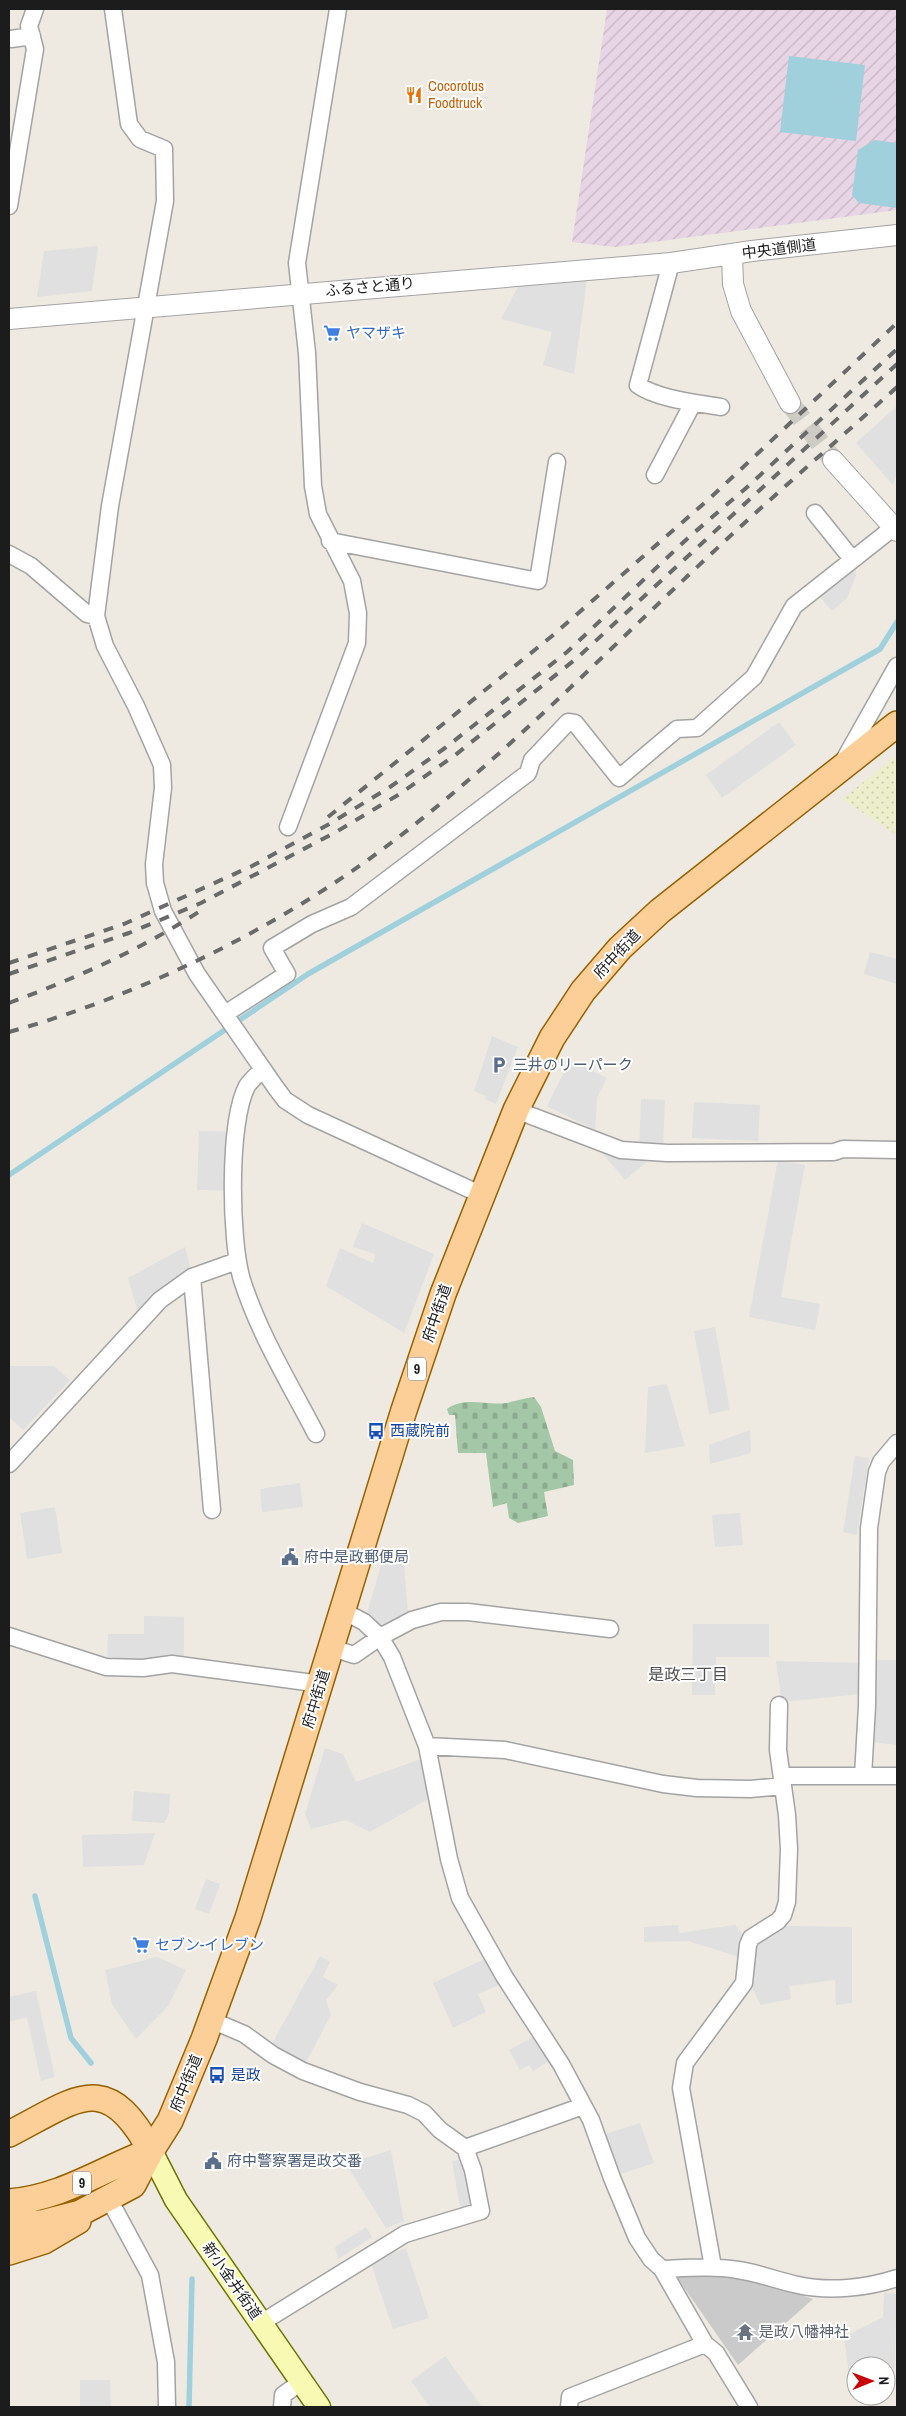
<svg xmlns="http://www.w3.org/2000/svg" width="906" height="2416" font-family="'Archivo Narrow','Noto Sans JP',sans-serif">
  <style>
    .industrial { fill: url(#industrial-furrows) }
    .religious { fill: #cacaca }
    .farmland { fill: url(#farmland-dots) }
    .cemetery { fill: url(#cemetery-stones) }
    .parking { fill: #e0e0e0 }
    .water { fill: #a1d0dd }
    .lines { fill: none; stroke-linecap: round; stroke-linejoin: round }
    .stream { stroke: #a1d0dd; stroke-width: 5.5 }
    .tertiary-tunnel { stroke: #cecbc4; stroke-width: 20; stroke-dasharray: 20 10; stroke-linecap: butt }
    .minor-casing { stroke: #a3a3a3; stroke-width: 19 }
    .tertiary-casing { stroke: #a3a3a3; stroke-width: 22 }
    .secondary-casing { stroke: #6a7403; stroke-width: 25 }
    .primary-casing { stroke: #956100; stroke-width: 28 }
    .minor { stroke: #fff; stroke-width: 16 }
    .tertiary { stroke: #fff; stroke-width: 20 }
    .secondary { stroke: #f8fab4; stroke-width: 22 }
    .primary { stroke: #fdcf98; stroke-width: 25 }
    .rail { stroke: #6a6a6a; stroke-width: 4; stroke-dasharray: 10 10; stroke-linecap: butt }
    .labels { text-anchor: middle; stroke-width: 4; stroke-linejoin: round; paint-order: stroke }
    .shield { fill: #fff; stroke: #606060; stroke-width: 1 }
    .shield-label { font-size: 14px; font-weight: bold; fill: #1c1c1c }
    .food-label { font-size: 15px; fill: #c56008; stroke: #fff; text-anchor: start }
    .street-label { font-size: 15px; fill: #1c1c1c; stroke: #fff }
    .shop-label { font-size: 15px; fill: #366cbe; stroke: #fff; text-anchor: start }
    .service-label { font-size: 15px; fill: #4e5e75; stroke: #fff; text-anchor: start }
    .transit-label { font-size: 15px; fill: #164399; stroke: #fff; text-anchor: start }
    .worship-label { font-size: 15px; fill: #5b616d; stroke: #fff; text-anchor: start }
    .neighbourhood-label { font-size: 16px; fill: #4f4f4f; stroke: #fff }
  </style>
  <defs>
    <pattern id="industrial-furrows" width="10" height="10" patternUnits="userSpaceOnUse" patternTransform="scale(1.25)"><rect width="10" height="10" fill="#e7d4e4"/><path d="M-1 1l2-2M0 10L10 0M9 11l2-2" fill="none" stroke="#c6b5c3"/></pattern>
    <pattern id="farmland-dots" width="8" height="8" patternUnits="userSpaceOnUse" patternTransform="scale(1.25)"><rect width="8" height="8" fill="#eceecc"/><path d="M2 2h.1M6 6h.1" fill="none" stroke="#caccaf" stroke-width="1.8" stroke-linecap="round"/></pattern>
    <pattern id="cemetery-stones" width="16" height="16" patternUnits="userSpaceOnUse" patternTransform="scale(1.25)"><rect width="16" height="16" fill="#a3c7a7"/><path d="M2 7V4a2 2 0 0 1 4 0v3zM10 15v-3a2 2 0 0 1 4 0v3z" fill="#8caa8f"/></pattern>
  </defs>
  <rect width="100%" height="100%" fill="#eeeae2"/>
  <path class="industrial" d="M607,9H897V210L615,247L572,242Z"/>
  <path class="religious" d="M708,2275L742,2276L813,2299L738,2365L676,2276Z"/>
  <path class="farmland" d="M897,755V835L842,799Z"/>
  <path class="cemetery" d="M534,1397L541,1407L555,1451L573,1460L574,1485L544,1492L548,1516L518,1523L509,1518L507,1503L493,1507L486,1453H458L455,1415H449L447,1409C465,1396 486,1406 506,1403C516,1401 524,1398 534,1397Z"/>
  <path class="parking" d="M98,246L92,291L37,297L44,251Z
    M587,280L574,374L543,365L552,332L501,319L519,285Z
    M897,406V472L893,485L856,443Z
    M855,563L856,575L847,598L832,611L818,595Z
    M779,722L796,745L722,798L706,775Z
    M870,952L897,959V984L864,974Z
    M492,1036L518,1047L496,1104L485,1099L486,1096L474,1091Z
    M570,1060L607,1078L597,1098L595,1130L547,1106Z
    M641,1099L665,1100L663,1148L625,1180L598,1148L639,1149Z
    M694,1102L760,1105L758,1141L692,1138Z
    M199,1131L243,1132L242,1191L197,1190Z
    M778,1160L805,1165L781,1297L820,1304L815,1330L749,1317Z
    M362,1223L434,1254L404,1333L326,1286L340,1248L373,1263L375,1254L353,1247Z
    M185,1247L191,1270L171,1281L139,1316L128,1278Z
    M715,1327L730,1410L709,1414L694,1331Z
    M9,1366H54L70,1380L23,1430L9,1417Z
    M667,1384L685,1446L645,1453L648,1387Z
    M750,1430L751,1453L710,1464L709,1445Z
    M855,1456L869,1458L857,1535L843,1532Z
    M300,1483L303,1507L262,1512L260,1489Z
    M55,1507L62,1553L27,1559L20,1513Z
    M740,1513L743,1545L715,1547L712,1515Z
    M383,1559L404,1563L408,1615L382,1629L366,1616Z
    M144,1616L184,1617V1665L107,1664L108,1634H144Z
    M693,1624H769V1657H716L715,1695H692Z
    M873,1660H897V1745L871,1742Z
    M776,1661L862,1663L860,1694L782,1702Z
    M325,1748L343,1754L356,1782L421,1759L430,1798L370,1832L346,1820L311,1829L305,1814Z
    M134,1791L170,1794L169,1814L164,1823L132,1821Z
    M155,1833L144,1865L83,1867L82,1835Z
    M206,1879L220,1884L209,1914L195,1909Z
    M678,1925L679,1933L735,1925L745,1937L739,1957L688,1941L644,1942V1927Z
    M788,1926L852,1927V2003L836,2005L835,1980L789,1986L791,1999L761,2005L753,1990L750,1961L758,1940L774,1929Z
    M320,1956L330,1962L323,1977L338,1985L326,2000L331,2015L306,2062L272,2044Z
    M491,1956L503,1983L478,1994L486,2012L453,2028L433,1983Z
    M157,1957L186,1970L168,2006L136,2039L112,2004L105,1970Z
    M36,1991L55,2077L41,2081L27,2018L9,2021V1997Z
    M537,2035L551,2060L533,2071L529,2065L520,2070L509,2050Z
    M640,2123L654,2163L615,2176L602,2135Z
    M391,2150L404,2221L386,2228L346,2164Z
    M466,2159L475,2205L460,2207L452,2161Z
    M366,2227L372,2237L338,2259L335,2247Z
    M406,2248L429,2318L393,2329L370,2261Z
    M884,2293L897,2294L894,2385L886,2384V2366H856V2382H850L844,2337L883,2317Z
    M445,2356L482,2407H430L411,2381Z
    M80,2380H110L111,2407H80Z"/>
  <path class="water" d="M789,56L865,65L856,141L780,132Z
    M875,140L897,143V208L859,203L852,195L858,150Z"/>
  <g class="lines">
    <path class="stream" d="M9,1175L308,974L880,649L897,622
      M35,1896L71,2038L91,2063
      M189,2407L192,2279"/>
    <path class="tertiary-tunnel" d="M790,403L833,460"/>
    <g class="minor-casing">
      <path id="minor" d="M113,9L129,124L140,139L164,149L165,201L110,506L96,616L105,646L136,706L162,765L163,788L154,864L155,883L163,911L197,974L276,1088L285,1100L308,1115L482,1195
        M11,39L32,36
        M9,206L35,49L29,26L35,9
        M671,263L638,385C657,399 698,403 721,407
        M655,475L693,403
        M815,513L852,559
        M330,541L538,581L557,462
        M9,554L31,566L87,614L96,616
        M844,760L897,666
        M288,827L357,643L358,613L352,581L318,514L313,486L307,353L297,263L338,9
        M225,1014L287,974L272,948L312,924L351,907L528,773L532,760L568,722L575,723L619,778L677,729L697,728L754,677L794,606L894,527
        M263,1069C258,1074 251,1080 247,1086C228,1122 230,1241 242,1280C259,1334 290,1384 316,1434
        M516,1110L621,1150L667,1153L834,1152L843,1149L897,1150
        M192,1277L212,1510
        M9,1464L160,1300L192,1277L237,1261
        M343,1611L364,1622L380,1637L392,1657L427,1746L449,1859L460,1898L504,1976L561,2064L591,2120L612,2178L637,2238L651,2259L662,2269L705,2344L716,2353L749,2407
        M9,1636L106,1667L143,1668L172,1664L321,1684
        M332,1648L354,1655L380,1637L412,1620L441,1612H468L610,1629
        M427,1746L505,1750L663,1784L697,1788L750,1789L783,1786
        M782,1776H897
        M863,1776L867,1706L869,1528L877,1472L881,1462L897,1443
        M211,2020L244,2034L273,2055L303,2071L360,2092L408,2105L424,2113L440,2130L465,2148L583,2106
        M109,2199L150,2275L166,2362L167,2407
        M713,2267L681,2088L685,2063L744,1983L748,1945L751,1938L778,1921L783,1915L787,1902L789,1849L787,1815L778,1750L779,1705
        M662,2269C688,2268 713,2266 738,2270C759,2273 778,2281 798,2285C829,2292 867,2288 897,2278
        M261,2323L405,2234L481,2211L473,2170L465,2148
        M282,2407L283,2395L301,2382
        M569,2407L570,2397L705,2344"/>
    </g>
    <g class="tertiary-casing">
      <path id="tertiary" d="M732,255L733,284L741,311L790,403
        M9,319L671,263L752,251L897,235
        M833,460L897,531"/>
    </g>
    <g class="secondary-casing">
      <path id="secondary" d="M151,2151L176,2200L319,2407"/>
    </g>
    <g class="primary-casing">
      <path id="primary" d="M9,2134C76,2100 106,2067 151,2151
        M9,2202C62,2198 102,2169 151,2151
        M9,2226L41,2223L80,2213L133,2185L151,2151L170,2121L204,2039L248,1918L404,1410L443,1294L516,1110L552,1038L583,991L620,948L660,911L897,724
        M9,2252L44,2241L78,2221"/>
    </g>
    <use href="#minor" class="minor"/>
    <use href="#tertiary" class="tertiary"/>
    <use href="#secondary" class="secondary"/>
    <use href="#primary" class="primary"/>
    <path class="rail" d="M328,817L552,636L709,499L897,323
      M9,963L124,924L252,866L331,823L390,787L445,748L567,652L689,537L745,489L897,349
      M9,974L129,933L201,903L336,832L398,795L454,756L577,658L897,364
      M9,1003C76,978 143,949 203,909
      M9,1032C146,994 288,923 400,836C505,755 598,660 694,570C760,507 829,448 897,387"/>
  </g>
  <defs>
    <g id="restaurant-bare" transform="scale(1.35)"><path d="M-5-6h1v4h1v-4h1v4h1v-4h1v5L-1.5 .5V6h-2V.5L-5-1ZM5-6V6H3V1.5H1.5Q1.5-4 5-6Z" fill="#e8710a" stroke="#fff" stroke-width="2.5" paint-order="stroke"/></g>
    <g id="supermarket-bare" transform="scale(1.35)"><path d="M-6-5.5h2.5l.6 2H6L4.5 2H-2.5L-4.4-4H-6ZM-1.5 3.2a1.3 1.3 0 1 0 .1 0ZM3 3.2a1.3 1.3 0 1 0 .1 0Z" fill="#3f7fe0" stroke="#fff" stroke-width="2.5" paint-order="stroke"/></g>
    <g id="parking-bare" transform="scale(1.35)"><path d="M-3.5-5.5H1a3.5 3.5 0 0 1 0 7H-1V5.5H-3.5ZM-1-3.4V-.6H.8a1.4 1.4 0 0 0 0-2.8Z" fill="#5c6f8a" stroke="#fff" stroke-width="2.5" paint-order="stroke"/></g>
    <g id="bus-bare" transform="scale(1.35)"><path d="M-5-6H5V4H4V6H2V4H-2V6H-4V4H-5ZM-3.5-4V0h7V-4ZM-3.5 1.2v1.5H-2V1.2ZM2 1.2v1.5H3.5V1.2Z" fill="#1a4fb4" stroke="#fff" stroke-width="2.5" paint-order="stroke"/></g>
    <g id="civic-bare" transform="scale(1.35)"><path d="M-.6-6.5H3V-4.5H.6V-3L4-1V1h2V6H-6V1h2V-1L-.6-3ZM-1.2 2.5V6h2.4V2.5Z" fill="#5c6f8a" stroke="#fff" stroke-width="2.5" paint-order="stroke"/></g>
    <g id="temple-bare" transform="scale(1.35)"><path d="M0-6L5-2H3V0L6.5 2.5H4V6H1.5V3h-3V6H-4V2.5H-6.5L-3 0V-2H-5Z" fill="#6b7280" stroke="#fff" stroke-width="2.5" paint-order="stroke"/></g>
  </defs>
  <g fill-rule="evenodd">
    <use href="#restaurant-bare" x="414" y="95"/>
    <use href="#supermarket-bare" x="332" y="333"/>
    <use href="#parking-bare" x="499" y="1065"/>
    <use href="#bus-bare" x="376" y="1431"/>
    <use href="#civic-bare" x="290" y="1557"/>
    <use href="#supermarket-bare" x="141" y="1945"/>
    <use href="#bus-bare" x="217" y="2075"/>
    <use href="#civic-bare" x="213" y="2161"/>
    <use href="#temple-bare" x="745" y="2332"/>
  </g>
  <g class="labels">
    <g class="shield">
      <rect x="408" y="1357.5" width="18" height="23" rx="4"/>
      <rect x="73" y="2171.5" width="18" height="23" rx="4"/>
    </g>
    <g class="shield-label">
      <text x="417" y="1374">9</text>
      <text x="82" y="2188">9</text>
    </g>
    <g class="food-label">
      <text x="428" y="91">Cocorotus<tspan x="428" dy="17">Foodtruck</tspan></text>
    </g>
    <g class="street-label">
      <text transform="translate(779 249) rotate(-7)" y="5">中央道側道</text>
      <text transform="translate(370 287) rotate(-5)" y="5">ふるさと通り</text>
      <text transform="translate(617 954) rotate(-47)" y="5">府中街道</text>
      <text transform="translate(437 1313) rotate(-71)" y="5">府中街道</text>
      <text transform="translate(316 1699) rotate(-73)" y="5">府中街道</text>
      <text transform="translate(186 2083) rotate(-68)" y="5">府中街道</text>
      <text transform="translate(232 2281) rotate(55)" y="5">新小金井街道</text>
    </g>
    <g class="shop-label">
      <text x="346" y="338">ヤマザキ</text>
      <text x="155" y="1950">セブン-イレブン</text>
    </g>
    <g class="service-label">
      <text x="513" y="1070">三井のリーパーク</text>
      <text x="304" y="1562">府中是政郵便局</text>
      <text x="227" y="2166">府中警察署是政交番</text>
    </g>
    <g class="transit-label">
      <text x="390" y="1436">西蔵院前</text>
      <text x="231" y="2080">是政</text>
    </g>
    <g class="worship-label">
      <text x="759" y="2337">是政八幡神社</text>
    </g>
    <g class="neighbourhood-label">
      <text x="688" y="1680">是政三丁目</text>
    </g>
  </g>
  <rect width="906" height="2416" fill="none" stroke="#1c1c1c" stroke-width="20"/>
  <g transform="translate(871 2381) rotate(89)"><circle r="24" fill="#ffffff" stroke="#a4a4a4"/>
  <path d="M0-4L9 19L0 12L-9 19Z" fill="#c90004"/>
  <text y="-8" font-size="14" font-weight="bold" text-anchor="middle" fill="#1c1c1c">N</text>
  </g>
</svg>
